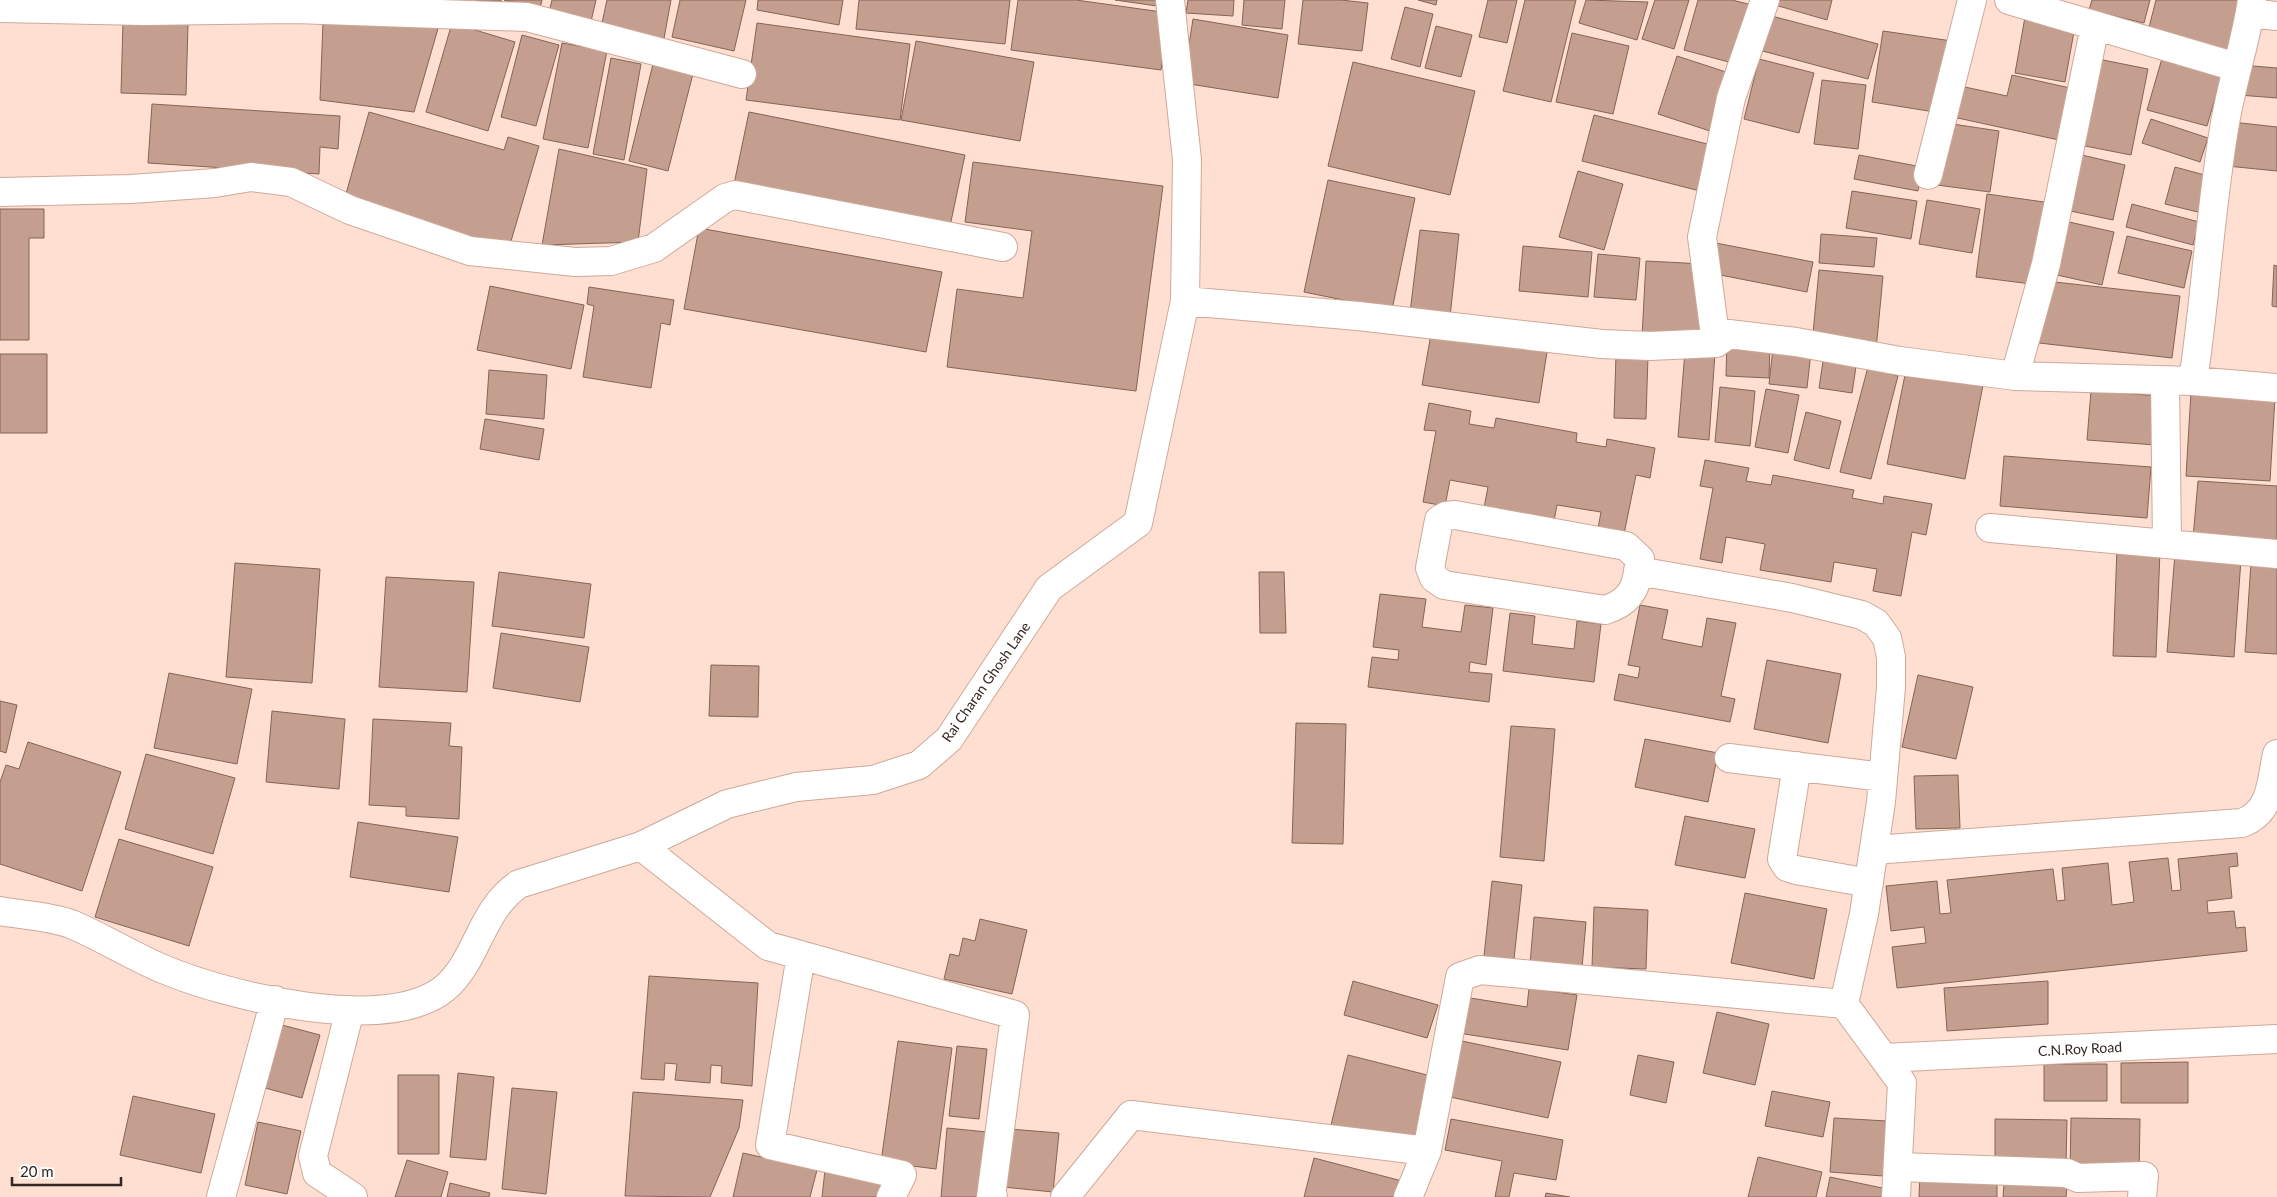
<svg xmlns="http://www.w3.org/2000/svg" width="2277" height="1197" font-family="Lato,sans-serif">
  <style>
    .building { fill: #c49f8f; stroke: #856455 }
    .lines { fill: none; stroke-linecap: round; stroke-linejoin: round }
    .minor-casing { stroke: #cda999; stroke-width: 30 }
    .minor { stroke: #fff; stroke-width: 28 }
    .labels { text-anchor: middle; stroke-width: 4; stroke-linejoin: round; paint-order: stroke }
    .street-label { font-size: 14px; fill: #33251f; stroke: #fff }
  </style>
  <rect width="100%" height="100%" fill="#fedfd2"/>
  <path class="building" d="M475,0H501V4Z
    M504,0H542L540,8Z
    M552,0H596L589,30L547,20Z
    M607,0H671L663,44L600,32Z
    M680,0H746L734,51L672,37Z
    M758,0H843L839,25L757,10Z
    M859,0H1010L1005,44L856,29Z
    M1018,0H1076L1169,13L1161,70L1011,50Z
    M1115,0H1164V7Z
    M1188,0H1234L1233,16L1186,13Z
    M1244,0H1285L1282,29L1242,25Z
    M1303,0H1341L1368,3L1362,51L1298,44Z
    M1418,0H1437L1436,5Z
    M1488,0H1517L1507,43L1479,37Z
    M1525,0H1576L1551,102L1503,91Z
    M1586,0L1648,2L1637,40L1579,23Z
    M1655,0H1689L1674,49L1642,39Z
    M1698,0H1732L1752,5L1736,64L1684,50Z
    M1776,0H1832L1827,20L1775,5Z
    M2092,0H2150L2144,23L2089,10Z
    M2156,0H2243L2229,56L2147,35Z
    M1405,7L1433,14L1420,67L1391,59Z
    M1764,14L1878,44L1868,79L1755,49Z
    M2025,17L2075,26L2065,82L2015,73Z
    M1193,19L1288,35L1278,98L1183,83Z
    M123,22L188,24L186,95L121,93Z
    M323,22L439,25L414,112L320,100Z
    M452,23L515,42L488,131L426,112Z
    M757,23L910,44L900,120L746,100Z
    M1436,26L1472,35L1461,77L1425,68Z
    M1883,31L1952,41L1941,113L1872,102Z
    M1572,33L1629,46L1613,114L1556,102Z
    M522,35L559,45L536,126L501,117Z
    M916,41L1034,62L1020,141L901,120Z
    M562,43L607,51L588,148L543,139Z
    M2163,55L2223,71L2207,126L2147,110Z
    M1677,56L1729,73L1710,131L1658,114Z
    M611,58L641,64L624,160L593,154Z
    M2093,58L2148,69L2131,155L2075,144Z
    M1759,59L1814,73L1799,133L1744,119Z
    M654,60L694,70L668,171L629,161Z
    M1353,62L1475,91L1450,195L1328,166Z
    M2241,65L2277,68V98L2239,95Z
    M2012,75L2070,88L2059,140L1953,117L1960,86L2007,96Z
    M1822,80L1866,85L1858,149L1814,144Z
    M152,104L340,116L338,149L320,147L319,174L148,163Z
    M369,112L504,150L508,137L539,146L509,248L344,201Z
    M749,112L965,155L949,231L733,189Z
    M1594,115L1715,146L1704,192L1582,161Z
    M2151,119L2208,138L2200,162L2142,143Z
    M2232,122L2277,127V171L2227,166Z
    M1946,123L1999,131L1990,192L1937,185Z
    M559,149L647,169L638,242L542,245Z
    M2073,153L2125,165L2113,220L2061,209Z
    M1859,155L1922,167L1918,191L1854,179Z
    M973,162L1163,186L1136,391L947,367L957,289L1023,298L1032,231L965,222Z
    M2175,167L2212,177L2202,213L2165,204Z
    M1578,171L1623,184L1604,250L1559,237Z
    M1328,180L1415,198L1392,310L1304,292Z
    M1852,191L1917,201L1911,239L1846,228Z
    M1987,194L2051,203L2039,285L1976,277Z
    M1927,200L1980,209L1972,253L1919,244Z
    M2132,204L2199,222L2193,245L2126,227Z
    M0,209H44V238H29V340H0Z
    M2060,220L2114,232L2102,285L2048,273Z
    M699,228L942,272L926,352L684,309Z
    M1420,230L1459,234L1450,317L1410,313Z
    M1821,234L1877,238L1874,267L1819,263Z
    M2127,236L2192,251L2184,288L2118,273Z
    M1716,243L1813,262L1807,292L1710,273Z
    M1523,246L1592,252L1588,297L1519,291Z
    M1598,254L1640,258L1636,300L1594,297Z
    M1646,261L1704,264L1701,340L1642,337Z
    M2274,265L2277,266V307L2272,306Z
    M1819,270L1883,276L1876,350L1812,344Z
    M2046,281L2180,296L2172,358L2039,343Z
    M490,286L584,305L571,369L477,350Z
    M589,287L674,300L670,325L661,323L651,388L583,377L594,306L587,304Z
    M1431,334L1547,352L1539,403L1422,385Z
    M1727,340L1770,342L1769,378L1726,376Z
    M1773,348L1811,352L1807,388L1769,384Z
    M1685,351L1715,353L1709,440L1678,437Z
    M0,354H47V433H0Z
    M1616,355L1648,356L1646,419L1614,418Z
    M1824,355L1857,360L1852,393L1819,388Z
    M1868,367L1898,376L1871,479L1840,472Z
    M489,370L547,375L544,419L486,414Z
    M1906,370L1983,385L1965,479L1887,464Z
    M1720,387L1755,391L1750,446L1715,442Z
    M1766,389L1799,395L1788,453L1755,447Z
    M2091,391L2160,396L2156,445L2087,440Z
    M2191,392L2275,397L2270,481L2186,476Z
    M1429,403L1471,411L1469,424L1494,428L1496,418L1577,433L1576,442L1606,447L1607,439L1655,448L1650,478L1636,475L1623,539L1597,534L1601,512L1557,505L1553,526L1483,513L1488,487L1450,480L1445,506L1423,502L1436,431L1424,430Z
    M1806,412L1841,421L1829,469L1794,460Z
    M485,419L544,429L539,460L480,449Z
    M2004,456L2151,467L2147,518L2000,506Z
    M1705,460L1749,468L1746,481L1771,485L1773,475L1854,490L1852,498L1883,504L1884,496L1932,504L1926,535L1912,532L1901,596L1873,591L1877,569L1834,562L1831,582L1760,570L1765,544L1726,537L1722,563L1700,559L1713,488L1700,486Z
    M2198,481L2277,486V544L2193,538Z
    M2117,548L2160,550L2156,657L2113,656Z
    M2175,553L2241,559L2234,657L2167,652Z
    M235,563L320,569L312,683L226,677Z
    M2251,563L2277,565V654L2245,652Z
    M499,572L591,584L584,638L492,626Z
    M1259,572H1284L1286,633H1260Z
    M386,577L474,582L467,692L379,687Z
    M1380,594L1426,599L1422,627L1461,632L1465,605L1493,608L1486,665L1470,662L1469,672L1492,674L1489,702L1368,687L1372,657L1398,660L1399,650L1373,647Z
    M1640,605L1668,610L1662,639L1702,647L1707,618L1736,623L1721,696L1735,699L1730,722L1614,700L1619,674L1638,678L1640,667L1628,665Z
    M1510,613L1535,616L1532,644L1574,649L1577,621L1601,624L1594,682L1503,671Z
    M501,633L589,647L580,702L493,688Z
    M1767,660L1841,674L1828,743L1754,729Z
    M711,665L759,666L758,717L709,716Z
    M169,673L252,689L237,764L154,748Z
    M1918,675L1973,687L1956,759L1902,747Z
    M0,701L17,705L6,753L0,751Z
    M272,711L345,719L339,789L266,782Z
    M373,719L451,723L449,746L462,747L459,819L406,816V807L369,805Z
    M1296,723L1346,724L1343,844L1292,843Z
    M1511,726L1555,729L1544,861L1500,857Z
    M1645,739L1718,753L1708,802L1635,787Z
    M28,742L121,772L82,891L0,864V782L6,765L19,769Z
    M146,754L235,778L213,854L125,829Z
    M1958,775L1960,828L1916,829L1914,776Z
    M1685,816L1755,829L1745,878L1675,865Z
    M358,822L458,837L449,892L350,877Z
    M119,839L213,867L189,946L95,917Z
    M2237,853L2238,866L2229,867L2232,898L2207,901L2208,913L2234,911L2236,928L2245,927L2247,951L1897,988L1892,947L1926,943L1924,927L1891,931L1886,886L1937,881L1940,914L1951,913L1947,880L2053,869L2057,901L2065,900L2062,868L2108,863L2112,905L2134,902L2129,862L2168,858L2172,891L2181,890L2178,859Z
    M1492,881L1522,885L1514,959L1484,956Z
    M1745,893L1827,909L1814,979L1731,963Z
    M1594,907L1648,910L1646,969L1592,967Z
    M1534,917L1586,922L1582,968L1530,964Z
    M980,919L1027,930L1012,994L944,979L950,954L959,956L963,938L975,941Z
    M649,976L758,983L752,1086L721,1083L722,1066L711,1065L710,1083L675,1080L677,1064L665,1063L664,1080L641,1079Z
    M1353,981L1438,1005L1427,1038L1344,1015Z
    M2048,981V1024L1947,1031L1944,988Z
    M1529,988L1577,995L1568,1050L1458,1033L1464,997L1527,1007Z
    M1717,1012L1769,1024L1755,1085L1703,1073Z
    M282,1025L320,1035L302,1098L265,1088Z
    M898,1041L952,1048L936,1169L881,1162Z
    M1462,1041L1561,1062L1548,1118L1450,1097Z
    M957,1046L987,1049L979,1119L949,1116Z
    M1348,1055L1435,1077L1417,1148L1331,1125Z
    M1638,1055L1674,1062L1666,1103L1630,1095Z
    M2188,1062V1103H2121V1063Z
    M2044,1064H2107V1101H2044Z
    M458,1073L494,1077L486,1160L450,1157Z
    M398,1075H439V1154H398Z
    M512,1088L557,1092L546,1194L502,1189Z
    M1772,1091L1830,1102L1823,1137L1765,1126Z
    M633,1092L743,1100L739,1128L710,1197L625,1196Z
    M133,1096L215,1114L201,1173L120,1155Z
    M1834,1118L1887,1121L1883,1176L1830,1172Z
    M2071,1118L2140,1119L2139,1175L2070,1173Z
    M1451,1119L1563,1140L1556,1180L1514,1173L1509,1197H1495L1502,1161L1445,1150Z
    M1995,1119L2067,1120L2066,1164H1995Z
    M258,1122L301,1131L287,1194L245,1185Z
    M947,1128L987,1132L982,1197H941Z
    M1009,1129L1059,1133L1053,1192L1003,1187Z
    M743,1153L817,1170L810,1197H733Z
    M1758,1157L1822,1172L1816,1197H1748Z
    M1314,1158L1402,1181L1398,1197H1304Z
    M407,1160L448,1172L441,1197H395Z
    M825,1170L883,1175L881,1197H822Z
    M1920,1172L1997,1173V1197H1919Z
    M2005,1172L2068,1177L2066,1197H2003Z
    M1830,1177L1887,1189L1886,1197H1826Z
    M450,1183L490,1193L489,1197H447Z
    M1546,1193L1570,1197H1545Z"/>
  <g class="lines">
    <g class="minor-casing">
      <path id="minor" d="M2009,0L2236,67
        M0,8L144,11L295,9L527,17L742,74
        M2250,13L2277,16
        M1928,175L1972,0
        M0,192L131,189L215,183L251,177L291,182L350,210L470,251L575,262L611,261L654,248L725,198L735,195L1003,247
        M1185,301L1358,316L1602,344L1650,346L1716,343L1729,334L1796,342L1900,361L2015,376L2193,381L2277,388
        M1716,343L1702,237L1731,98L1765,0
        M2015,376L2046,264L2095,26
        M2165,381L2167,544L2277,554
        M2193,381C2206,295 2210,209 2225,123C2232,82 2246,41 2252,0
        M1990,528L2167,544
        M1638,571L1640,559L1626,546L1455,515L1446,516L1439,520L1430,568L1434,578L1444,585L1605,610C1625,604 1636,592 1638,571L1792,598L1862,615L1876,623L1887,638L1891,657V687L1881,802L1864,914L1844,1004L1902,1083L1896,1197
        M1729,758L1883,777
        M1797,766L1782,859L1787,867L1796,870L1869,883
        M641,846L768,946L1015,1015L991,1197H993
        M1874,850L2242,823C2272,812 2271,782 2277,754
        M0,911C22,915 50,916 71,924C102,937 132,956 163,969C227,996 387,1036 445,988C478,960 480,910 519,884L641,846L727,804L796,787L873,780L919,765L949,739L1049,588L1138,523L1185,301L1187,160L1170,0
        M801,955L770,1145L902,1175L891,1197
        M350,1010L313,1156L317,1173L353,1197
        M1884,1058L2277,1039
        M1899,1167L2067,1173L2078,1178L2144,1176L2142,1197
        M221,1197L275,1000
        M1065,1197L1131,1115L1427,1151
        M1408,1197L1427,1151L1460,977L1480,970L1844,1004"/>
    </g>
    <use href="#minor" class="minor"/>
  </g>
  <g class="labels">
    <g class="street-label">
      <text transform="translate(986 682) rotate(-55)" y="5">Rai Charan Ghosh Lane</text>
      <text transform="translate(2080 1049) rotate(-3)" y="5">C.N.Roy Road</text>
    </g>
  </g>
  <path d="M12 1177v8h109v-8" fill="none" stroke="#33251f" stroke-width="2.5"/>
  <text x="20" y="1177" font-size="15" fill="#33251f" stroke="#ffffff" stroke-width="4" paint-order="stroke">20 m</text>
</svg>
